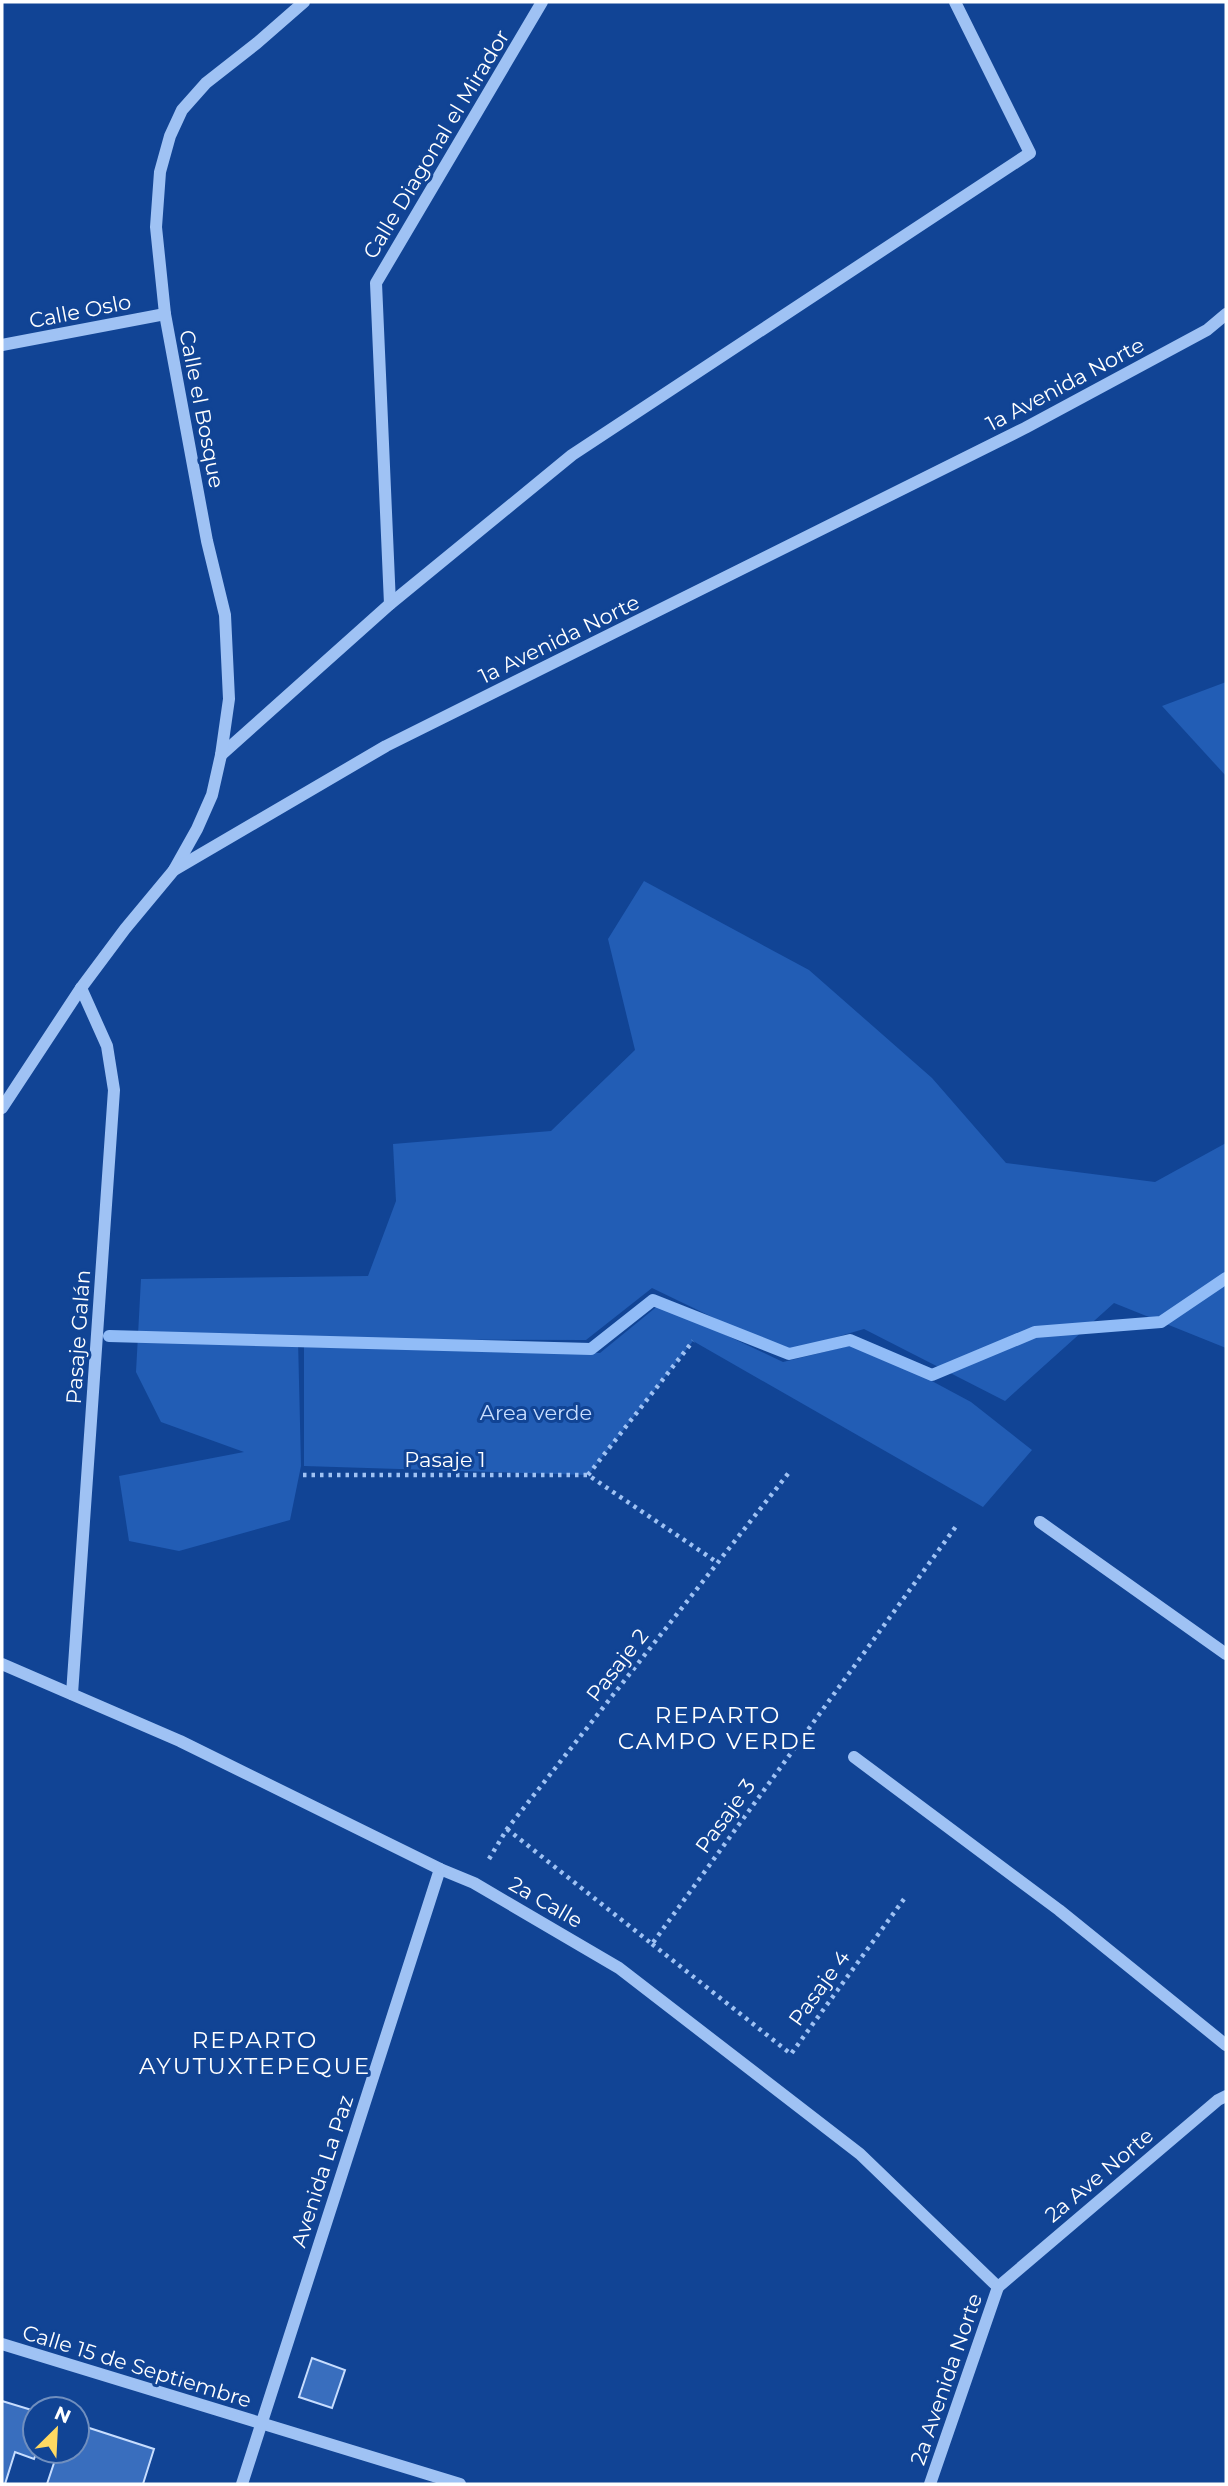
<svg xmlns="http://www.w3.org/2000/svg" width="1228" height="2486" viewBox="0 0 1228 2486" font-family="Montserrat,sans-serif">
  <style>
    .green { fill: #225db5 }
    .lines { fill: none; stroke-linecap: round; stroke-linejoin: round }
    .stream { stroke: #91bcf7; stroke-width: 12 }
    .building { fill: #396ebe; stroke: #c7ddfe; stroke-width: 2 }
    .path { stroke: #9fc2f4; stroke-width: 4.5; stroke-dasharray: 3.5 5; stroke-linecap: butt }
    .minor { stroke: #9fc2f4; stroke-width: 12 }
    .labels { text-anchor: middle; dominant-baseline: central; stroke-width: 6; stroke-linejoin: round; paint-order: stroke }
    .street-label { font-size: 21px; fill: #fff; stroke: #114495 }
    .park-label { font-size: 21px; fill: #c7ddfe; stroke: #114495 }
    .neighbourhood-label { font-size: 23px; letter-spacing: 2px; fill: #fff; stroke: #114495 }
  </style>
  <rect width="100%" height="100%" fill="#114495"/>
  <g class="green">
    <path d="M 1226,682 L 1226,776 L 1162,706 Z"/>
    <path d="M 644,881 L 809,970 L 932,1078 L 1006,1163 L 1155,1182 L 1226,1143 L 1226,1348 L 1114,1303 L 1005,1401 L 864,1329 L 785,1352 L 652,1288 L 586,1340 L 298,1339 L 301,1466 L 290,1520 L 179,1551 L 129,1541 L 119,1476 L 244,1452 L 161,1422 L 136,1372 L 141,1279 L 368,1276 L 396,1201 L 393,1144 L 551,1131 L 635,1050 L 608,939 Z"/>
    <path d="M 660,1304 L 783,1362 L 861,1343 L 971,1402 L 1032,1450 L 983,1507 L 693,1341 L 588,1475 L 304,1466 L 304,1347 L 600,1353 Z"/>
  </g>
  <g class="lines">
    <path class="stream" d="M 109,1336 L 591,1349 L 653,1300 L 789,1354 L 850,1340 L 932,1375 L 1035,1332 L 1161,1322 L 1226,1278"/>
  </g>
  <g class="building">
    <path d="M 312,2358 L 345,2370 L 332,2408 L 299,2397 Z"/>
    <path d="M 2,2401 L 35,2411 L 37,2451 L 34,2459 L 15,2452 L 5,2484 L 2,2484 Z"/>
    <path d="M 77,2424 L 154,2449 L 143,2484 L 47,2484 L 58,2451 L 77,2451 Z"/>
  </g>
  <g class="lines">
    <g class="path">
      <path d="M 303,1475 L 588,1475 L 718,1563"/>
      <path d="M 588,1475 L 693,1341"/>
      <path d="M 507,1829 L 652,1944 L 957,1525"/>
      <path d="M 489,1859 L 507,1829 L 791,1470"/>
      <path d="M 652,1944 L 791,2054 L 904,1899"/>
    </g>
    <g class="minor">
      <path d="M 2,345 L 165,314"/>
      <path d="M 390,604 L 376,283 L 542,2"/>
      <path d="M 221,755 L 390,604 L 572,455 L 1030,153 L 955,2"/>
      <path d="M 174,870 L 197,829 L 212,795 L 221,755 L 229,699 L 225,615 L 207,541 L 165,314 L 156,227 L 160,172 L 170,136 L 182,110 L 206,83 L 257,43 L 304,2"/>
      <path d="M 2,1108 L 81,988 L 125,929 L 174,870 L 386,746 L 1025,428 L 1207,330 L 1226,314"/>
      <path d="M 1040,1522 L 1226,1654"/>
      <path d="M 2,1664 L 180,1741 L 440,1869 L 474,1883 L 619,1968 L 860,2154 L 998,2287"/>
      <path d="M 72,1694 L 114,1090 L 107,1046 L 81,988"/>
      <path d="M 854,1757 L 1059,1910 L 1226,2045"/>
      <path d="M 998,2287 L 1218,2100 L 1226,2096"/>
      <path d="M 2,2344 L 460,2484"/>
      <path d="M 242,2484 L 440,1869"/>
      <path d="M 930,2484 L 998,2287"/>
    </g>
  </g>
  <g class="labels">
    <g class="street-label">
      <text transform="translate(436 144) rotate(-59)">Calle Diagonal el Mirador</text>
      <text transform="translate(80 311) rotate(-11)">Calle Oslo</text>
      <text transform="translate(1065 384) rotate(-28)">1a Avenida Norte</text>
      <text transform="translate(202 409) rotate(79)">Calle el Bosque</text>
      <text transform="translate(559 639) rotate(-26)">1a Avenida Norte</text>
      <text transform="translate(78 1337) rotate(-86)">Pasaje Galán</text>
      <text x="445" y="1459">Pasaje 1</text>
      <text transform="translate(617 1665) rotate(-52)">Pasaje 2</text>
      <text transform="translate(725 1816) rotate(-54)">Pasaje 3</text>
      <text transform="translate(546 1902) rotate(30)">2a Calle</text>
      <text transform="translate(819 1988) rotate(-54)">Pasaje 4</text>
      <text transform="translate(322 2171) rotate(-72)">Avenida La Paz</text>
      <text transform="translate(1099 2175) rotate(-40)">2a Ave Norte</text>
      <text transform="translate(137 2366) rotate(17)">Calle 15 de Septiembre</text>
      <text transform="translate(946 2379) rotate(-71)">2a Avenida Norte</text>
    </g>
    <g class="park-label">
      <text x="536" y="1412">Area verde</text>
    </g>
    <g class="neighbourhood-label">
      <text x="718" y="1715">REPARTO<tspan x="718" dy="26">CAMPO VERDE</tspan></text>
      <text x="255" y="2040">REPARTO<tspan x="255" dy="26">AYUTUXTEPEQUE</tspan></text>
    </g>
  </g>
  <rect width="1228" height="2486" fill="none" stroke="#ffffff" stroke-width="7"/>
  <g transform="translate(56 2430) rotate(24)"><circle r="33" fill="#114495" stroke="#708fbf" stroke-width="2"/>
  <path d="M0-5L12 26L0 18L-12 26Z" fill="#ffd962"/>
  <text y="-10" font-size="19" font-weight="bold" text-anchor="middle" fill="#ffffff">N</text>
  </g>
</svg>
